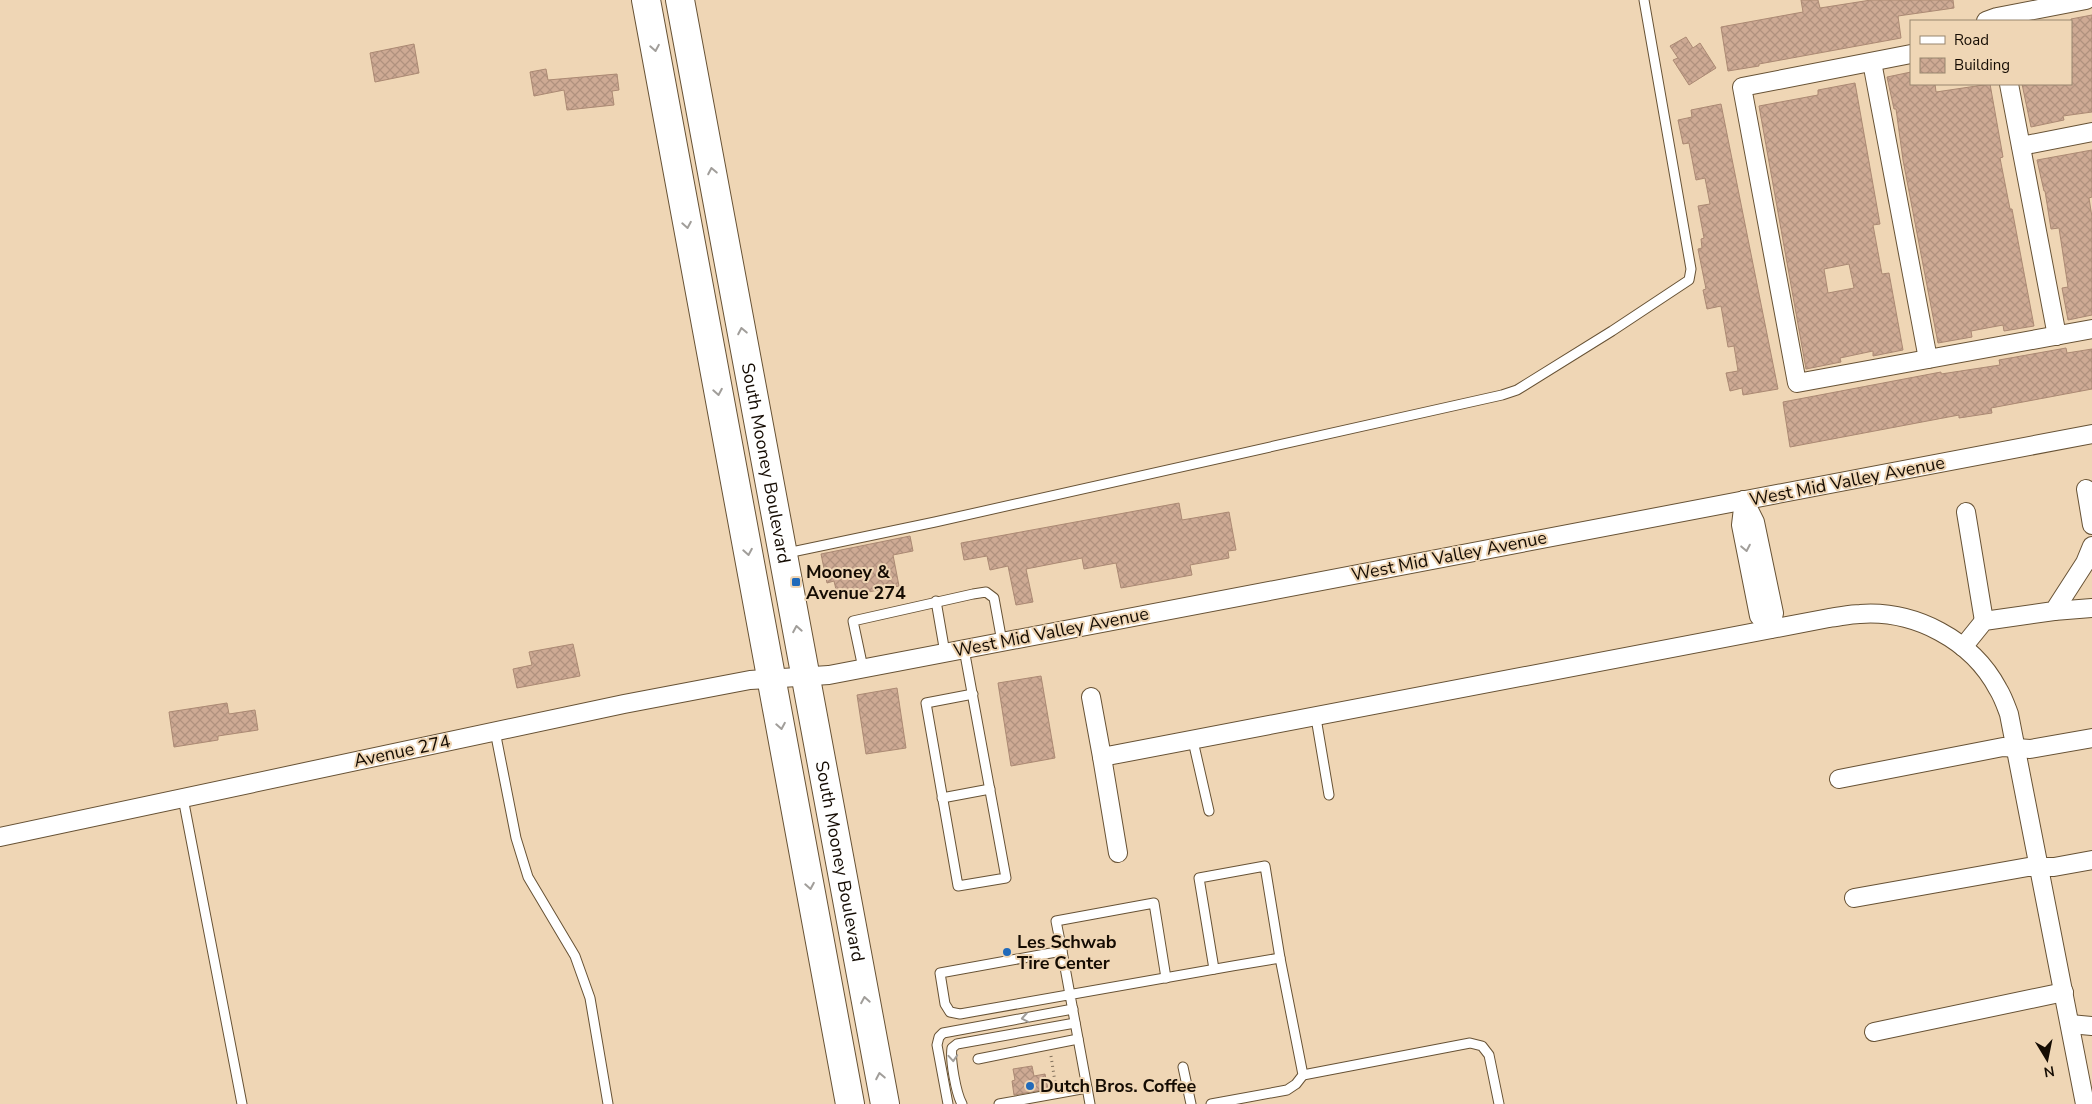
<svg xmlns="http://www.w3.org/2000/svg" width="2092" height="1104" viewBox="0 0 2092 1104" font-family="'Nunito Sans',sans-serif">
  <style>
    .building { fill: url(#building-cross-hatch); stroke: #ab8973; fill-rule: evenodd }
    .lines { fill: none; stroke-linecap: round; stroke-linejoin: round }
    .service-casing { stroke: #675235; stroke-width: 11 }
    .minor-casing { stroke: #675235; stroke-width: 20 }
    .primary-casing { stroke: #675235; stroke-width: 30 }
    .path { stroke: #82715c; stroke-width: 3; stroke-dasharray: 1 4; stroke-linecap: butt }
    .service { stroke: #fff; stroke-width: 9 }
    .minor { stroke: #fff; stroke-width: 18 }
    .primary { stroke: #fff; stroke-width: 28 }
    .oneway { stroke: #a19e9a }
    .poi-dot { fill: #216aba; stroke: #efd6b5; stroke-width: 2 }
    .labels { text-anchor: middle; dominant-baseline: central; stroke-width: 4; stroke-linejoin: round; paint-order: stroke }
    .street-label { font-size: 18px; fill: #150c03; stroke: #efd6b5 }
    .poi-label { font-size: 18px; font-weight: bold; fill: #150c03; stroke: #efd6b5; text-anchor: start }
  </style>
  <defs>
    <pattern id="building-cross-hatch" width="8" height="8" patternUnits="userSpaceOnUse" patternTransform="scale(1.25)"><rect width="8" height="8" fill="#ceaa94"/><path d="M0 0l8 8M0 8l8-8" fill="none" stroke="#b0917e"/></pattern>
  </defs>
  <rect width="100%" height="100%" fill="#efd6b5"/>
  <g class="building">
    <path d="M 1801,0 L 1818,0 L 1820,8 L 1871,0 L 1953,0 L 1954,8 L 1898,16 L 1901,38 L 1759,64 L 1759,66 L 1728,71 L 1721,27 L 1803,12 Z"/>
    <path d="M 2092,15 L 2092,112 L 2063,116 L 2064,120 L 2031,127 L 2022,84 L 2071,84 L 2071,19 Z"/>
    <path d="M 1686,37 L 1693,48 L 1700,43 L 1716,68 L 1689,85 L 1673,60 L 1678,58 L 1670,46 Z"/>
    <path d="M 414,44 L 419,73 L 375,82 L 370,53 Z"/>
    <path d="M 546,69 L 548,80 L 617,74 L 619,90 L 612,91 L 614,105 L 567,110 L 564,90 L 534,96 L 530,72 Z"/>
    <path d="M 1911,72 L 1911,84 L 1935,84 L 1936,92 L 1990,84 L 2003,157 L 2000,158 L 2010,209 L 2012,209 L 2034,326 L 2004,331 L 2003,325 L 1971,331 L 1972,337 L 1938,343 L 1903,160 L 1896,109 L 1894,109 L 1887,77 Z"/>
    <path d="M 1855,83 L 1880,224 L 1873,225 L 1882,274 L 1889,273 L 1903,350 L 1873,356 L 1873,351 L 1840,358 L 1841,362 L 1806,369 L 1759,106 L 1818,95 L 1818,90 ZM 1849,264 L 1854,288 L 1828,293 L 1824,269 Z"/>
    <path d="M 1721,104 L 1778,389 L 1743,395 L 1742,388 L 1730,391 L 1726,373 L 1738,371 L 1734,346 L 1728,347 L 1721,306 L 1707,309 L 1703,290 L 1706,289 L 1698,249 L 1702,248 L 1701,239 L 1704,238 L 1698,206 L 1710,204 L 1705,178 L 1696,180 L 1689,143 L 1683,144 L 1678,120 L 1692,117 L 1691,110 Z"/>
    <path d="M 2092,150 L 2092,197 L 2089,198 L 2092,217 L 2092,315 L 2068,320 L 2062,288 L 2068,287 L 2059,228 L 2051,229 L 2045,191 L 2044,191 L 2037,160 Z"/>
    <path d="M 2066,348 L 2067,353 L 2092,349 L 2092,389 L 1991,408 L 1992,413 L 1959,418 L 1959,415 L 1790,447 L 1783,402 L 1941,372 L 1941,374 L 2000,365 L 1999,360 Z"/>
    <path d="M 1179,503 L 1182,520 L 1229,512 L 1236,550 L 1228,551 L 1229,558 L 1190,565 L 1192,575 L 1121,588 L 1116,563 L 1084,569 L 1082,558 L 1026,569 L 1033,602 L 1016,605 L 1008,566 L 990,570 L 987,556 L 964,560 L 961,543 Z"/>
    <path d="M 910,536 L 913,551 L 893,555 L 899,586 L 838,598 L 834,581 L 827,583 L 821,554 Z"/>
    <path d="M 573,644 L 580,676 L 517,688 L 513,669 L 532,665 L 529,652 Z"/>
    <path d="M 1041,676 L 1055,758 L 1011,766 L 998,683 Z"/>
    <path d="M 897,688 L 906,748 L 866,754 L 857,695 Z"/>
    <path d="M 227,703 L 229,714 L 255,710 L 258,730 L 218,736 L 218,740 L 174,747 L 169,712 Z"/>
    <path d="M 1032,1066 L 1034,1076 L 1045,1074 L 1048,1089 L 1014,1095 L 1012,1081 L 1015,1080 L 1013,1069 Z"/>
  </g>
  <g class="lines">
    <defs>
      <g id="service">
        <path d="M 787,553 L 935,522 L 1502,395 L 1517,390 L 1612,331 L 1689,280 L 1691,269 L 1644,0"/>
        <path d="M 936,601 L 945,653"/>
        <path d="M 964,649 L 1006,878 L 958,886 L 926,703 L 973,694"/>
        <path d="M 863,668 L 853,621 L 973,594 L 986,592 L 994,598 L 1002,642"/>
        <path d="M 1316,718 L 1329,795"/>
        <path d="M 495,731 L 516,838 L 528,877 L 575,956 L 590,998 L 608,1104"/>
        <path d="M 1193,741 L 1209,811"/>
        <path d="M 183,798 L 242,1104"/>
        <path d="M 942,798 L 990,789"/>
        <path d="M 1062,951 L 1056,921 L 1154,903 L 1166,978"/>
        <path d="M 1214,969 L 1199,878 L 1265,866 L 1280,958"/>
        <path d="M 978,1059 L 1078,1039"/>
        <path d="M 1183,1067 L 1191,1104"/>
        <path d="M 1303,1075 L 1470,1043 L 1482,1046 L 1489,1055 L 1499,1104"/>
        <path d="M 948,1104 L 937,1045 L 939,1037 L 943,1033 L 1073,1009"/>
        <path d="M 962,1104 C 956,1093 950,1060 952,1048 L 957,1044 L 1075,1023"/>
        <path d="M 999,1104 L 1087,1088"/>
        <path d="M 1090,1104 L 1062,951 L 940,973 L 945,1004 L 950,1012 L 960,1014 C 1066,995 1173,976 1280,958 L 1303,1075 L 1296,1084 L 1287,1090 L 1211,1104"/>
      </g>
      <g id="minor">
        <path d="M 1986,21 L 1997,17 L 2086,0"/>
        <path d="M 1911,54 L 1742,87 L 1797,383 L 2092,329"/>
        <path d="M 1872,62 L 1928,359"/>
        <path d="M 2009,84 L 2057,336"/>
        <path d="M 2021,146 L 2092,132"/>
        <path d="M 2086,489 L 2092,525"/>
        <path d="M 1744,500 L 1741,525 L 1759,616 L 1770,629"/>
        <path d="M 1744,500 L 1755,522 L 1774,613 L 1770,629"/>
        <path d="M 1966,512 L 1984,621"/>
        <path d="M 2054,611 L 2092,608"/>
        <path d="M 1963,647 L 1984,621 L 2054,611 L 2085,563 L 2092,546"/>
        <path d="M 1091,697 L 1102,757 L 1829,618 C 1839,617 1850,614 1860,614 C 1915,610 1972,640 1998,689 C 2003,697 2006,706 2009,714 L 2085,1104"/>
        <path d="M 1102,757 L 1118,853"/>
        <path d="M 1839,779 L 2003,747 L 2030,749 L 2092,738"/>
        <path d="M 0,837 L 624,704 L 750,680 L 829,675 L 2092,434"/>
        <path d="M 1854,898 L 2028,867 L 2054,867 L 2092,860"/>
        <path d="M 2070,1024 L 2092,1026"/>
        <path d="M 1874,1032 L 2064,992"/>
      </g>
      <g id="primary">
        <path d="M 646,0 L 850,1104"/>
        <path id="s1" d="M 680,0 L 885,1104"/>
      </g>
    </defs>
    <use href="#service" class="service-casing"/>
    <use href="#minor" class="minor-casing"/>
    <use href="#primary" class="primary-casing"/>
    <path class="path" d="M 1051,1056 L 1055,1082"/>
    <use href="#service" class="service"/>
    <use href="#minor" class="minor"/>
    <use href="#primary" class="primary"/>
  </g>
  <defs><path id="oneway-chevron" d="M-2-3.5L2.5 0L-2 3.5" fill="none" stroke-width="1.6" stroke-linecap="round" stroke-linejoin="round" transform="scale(1.25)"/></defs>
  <g class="oneway">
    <use href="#oneway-chevron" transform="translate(655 48) rotate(80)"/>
    <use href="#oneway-chevron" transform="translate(712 171) rotate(-101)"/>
    <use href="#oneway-chevron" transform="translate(687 225) rotate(80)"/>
    <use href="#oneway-chevron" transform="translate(742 331) rotate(-101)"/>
    <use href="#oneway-chevron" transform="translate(718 392) rotate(80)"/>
    <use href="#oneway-chevron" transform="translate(1746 548) rotate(79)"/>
    <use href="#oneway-chevron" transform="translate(748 552) rotate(80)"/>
    <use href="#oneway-chevron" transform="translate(797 629) rotate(-100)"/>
    <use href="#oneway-chevron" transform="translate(781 726) rotate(80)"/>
    <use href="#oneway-chevron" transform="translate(810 886) rotate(80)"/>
    <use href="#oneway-chevron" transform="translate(865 1000) rotate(-100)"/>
    <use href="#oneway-chevron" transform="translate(1025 1018) rotate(170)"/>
    <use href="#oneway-chevron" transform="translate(953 1058) rotate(86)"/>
    <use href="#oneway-chevron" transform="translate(880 1076) rotate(-101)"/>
  </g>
  <g class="poi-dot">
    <rect x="791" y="577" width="10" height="10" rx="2.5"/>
    <circle cx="1007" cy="952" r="5"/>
    <circle cx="1030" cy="1086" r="5"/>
  </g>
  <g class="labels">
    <g class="street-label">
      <text stroke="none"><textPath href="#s1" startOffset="471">South Mooney Boulevard</textPath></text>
      <text transform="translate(1847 481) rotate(-11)">West Mid Valley Avenue</text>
      <text transform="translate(1449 556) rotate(-11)">West Mid Valley Avenue</text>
      <text transform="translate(1051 632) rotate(-11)">West Mid Valley Avenue</text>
      <text transform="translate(402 751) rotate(-12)">Avenue 274</text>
      <text stroke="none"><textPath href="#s1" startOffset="876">South Mooney Boulevard</textPath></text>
    </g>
    <g class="poi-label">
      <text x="806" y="572">Mooney &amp;<tspan x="806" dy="21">Avenue 274</tspan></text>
      <text x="1017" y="942">Les Schwab<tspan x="1017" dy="21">Tire Center</tspan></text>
      <text x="1040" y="1086">Dutch Bros. Coffee</text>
    </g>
  </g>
  <rect x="1910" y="20" width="162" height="65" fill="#efd6b5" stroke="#98856e"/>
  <rect x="1920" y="36" width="25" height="8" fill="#ffffff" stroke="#98856e"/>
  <text x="1954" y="45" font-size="15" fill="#150c03">Road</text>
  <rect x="1920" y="58" width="25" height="15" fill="url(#building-cross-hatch)" stroke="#98856e"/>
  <text x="1954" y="70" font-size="15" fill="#150c03">Building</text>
  <g transform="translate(2047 1059) rotate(170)" stroke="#efd6b5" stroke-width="4" paint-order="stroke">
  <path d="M0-4L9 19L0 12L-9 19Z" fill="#150c03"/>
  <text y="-8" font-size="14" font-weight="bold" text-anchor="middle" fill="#150c03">N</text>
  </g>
</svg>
